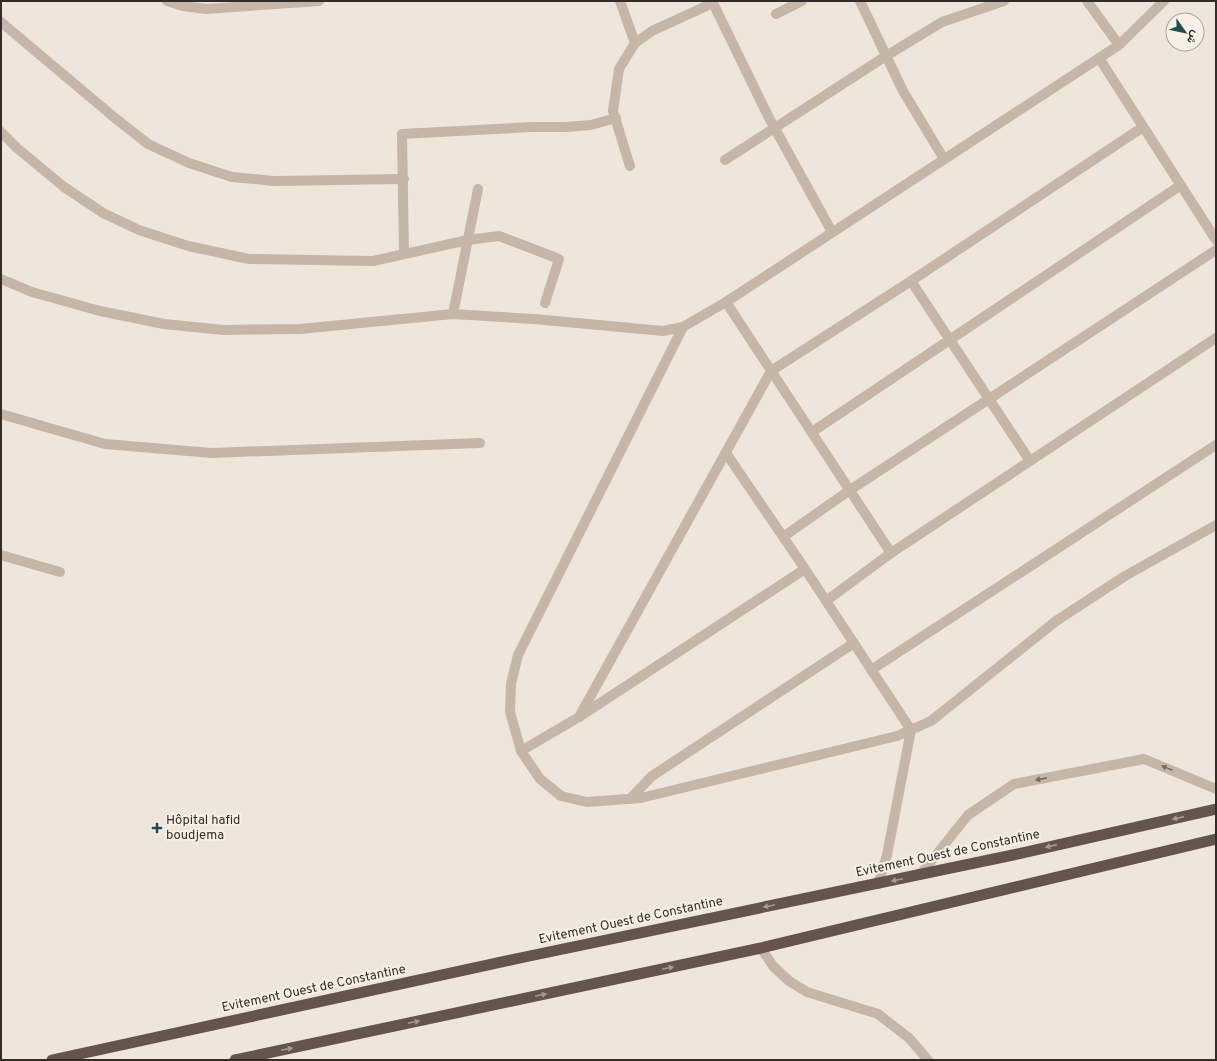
<svg xmlns="http://www.w3.org/2000/svg" width="1217" height="1061" viewBox="0 0 1217 1061" font-family="Overpass,Vazirmatn,sans-serif">
  <style>
    .lines { fill: none; stroke-linecap: round; stroke-linejoin: round }
    .service { stroke: #c5b6a8; stroke-width: 10 }
    .minor { stroke: #c5b6a8; stroke-width: 10 }
    .tertiary { stroke: #c5b6a8; stroke-width: 10 }
    .trunk { stroke: #64544d; stroke-width: 11 }
    .oneway { fill: #756a62 }
    .oneway2 { fill: #a69a92 }
    .poi-dot { fill: #224c50; stroke: #f7f0e7; stroke-width: 1.5 }
    .labels { text-anchor: middle; dominant-baseline: central; stroke-width: 4; stroke-linejoin: round; paint-order: stroke }
    .poi-label { font-size: 13px; fill: #332c28; stroke: #f7f0e7; text-anchor: start }
    .street-label { font-size: 13px; fill: #332c28; stroke: #f7f0e7 }
  </style>
  <rect width="100%" height="100%" fill="#efe6db"/>
  <g class="lines">
    <path class="service" d="M 920,875 L 968,815 L 1014,784 L 1144,759 L 1216,789"/>
    <g class="minor">
      <path d="M 167,1 L 183,6 L 206,9 L 319,1"/>
      <path d="M 620,1 L 635,43"/>
      <path d="M 712,1 L 768,116 L 832,232"/>
      <path d="M 860,1 L 903,91 L 944,159"/>
      <path d="M 1087,1 L 1119,45"/>
      <path d="M 776,14 L 802,1"/>
      <path d="M 1,22 L 115,118 L 148,144 L 189,163 L 232,177 L 274,181 L 404,179"/>
      <path d="M 1099,58 L 1216,240"/>
      <path d="M 1,132 L 17,148 L 64,187 L 103,213 L 139,230 L 188,246 L 249,259 L 373,261 L 468,240 L 499,236 L 559,259 L 545,303"/>
      <path d="M 725,160 L 886,56 L 942,22 L 1004,1"/>
      <path d="M 630,166 L 613,111 L 619,69 L 635,43 L 652,31 L 713,3"/>
      <path d="M 404,254 L 402,134 L 533,127 L 565,127 L 591,125 L 616,118"/>
      <path d="M 1,279 L 32,292 L 100,311 L 164,324 L 223,330 L 300,329 L 453,314 L 534,319 L 663,331 L 683,327 L 726,302 L 1119,45 L 1164,1"/>
      <path d="M 911,281 L 1030,461"/>
      <path d="M 726,302 L 891,553"/>
      <path d="M 453,314 L 478,189"/>
      <path d="M 683,327 L 518,655 L 511,684 L 510,712 L 521,751 L 540,779 L 561,796 L 587,802 L 641,798 L 897,736 L 931,721 L 1056,621 L 1125,576 L 1216,525"/>
      <path d="M 1,414 L 105,444 L 212,453 L 480,443"/>
      <path d="M 812,432 L 1181,185"/>
      <path d="M 726,453 L 805,569 L 911,730 L 887,855 L 878,884"/>
      <path d="M 783,537 L 850,490 L 989,399 L 1216,250"/>
      <path d="M 1,555 L 60,572"/>
      <path d="M 826,601 L 891,553 L 1216,338"/>
      <path d="M 871,670 L 1216,445"/>
      <path d="M 579,717 L 771,371 L 911,281 L 1143,127"/>
      <path d="M 521,751 L 579,717 L 805,569"/>
      <path d="M 630,799 L 652,776 L 854,643"/>
    </g>
    <path class="tertiary" d="M 761,948 L 773,966 L 789,981 L 807,992 L 878,1014 L 909,1038 L 928,1060"/>
    <g class="trunk">
      <path d="M 52,1060 L 520,958 L 1013,855 L 1216,809"/>
      <path d="M 235,1060 L 761,948 L 1216,839"/>
    </g>
  </g>
  <defs><path id="oneway-solid" d="M-6-.8H1V-3.2L6.5 0L1 3.2V.8H-6Z"/></defs>
  <g class="oneway">
    <use href="#oneway-solid" transform="translate(1167 768) rotate(-158)"/>
    <use href="#oneway-solid" transform="translate(1041 779) rotate(169)"/>
  </g>
  <g class="oneway2">
    <use href="#oneway-solid" transform="translate(1178 818) rotate(167)"/>
    <use href="#oneway-solid" transform="translate(1051 846) rotate(167)"/>
    <use href="#oneway-solid" transform="translate(897 880) rotate(168)"/>
    <use href="#oneway-solid" transform="translate(769 906) rotate(168)"/>
    <use href="#oneway-solid" transform="translate(668 968) rotate(-12)"/>
    <use href="#oneway-solid" transform="translate(541 995) rotate(-12)"/>
    <use href="#oneway-solid" transform="translate(414 1022) rotate(-12)"/>
    <use href="#oneway-solid" transform="translate(287 1049) rotate(-12)"/>
  </g>
  <path class="poi-dot" d="M155 822h4v4h4v4h-4v4h-4v-4h-4v-4h4z"/>
  <g class="labels">
    <g class="poi-label">
      <text x="166" y="821">Hôpital hafid<tspan x="166" dy="15">boudjema</tspan></text>
    </g>
    <g class="street-label">
      <text transform="translate(948 854) rotate(-12)">Evitement Ouest de Constantine</text>
      <text transform="translate(631 921) rotate(-12)">Evitement Ouest de Constantine</text>
      <text transform="translate(314 989) rotate(-12)">Evitement Ouest de Constantine</text>
    </g>
  </g>
  <rect width="1217" height="1061" fill="none" stroke="#332c28" stroke-width="4"/>
  <g transform="translate(1185 32) rotate(123)"><circle r="19" fill="#f7f0e7" stroke="#a9a29b"/>
  <path d="M0-3L7 15L0 10L-7 15Z" fill="#224c50"/>
  <text y="-6" font-size="11" font-weight="bold" text-anchor="middle" fill="#332c28">ش</text>
  </g>
</svg>
